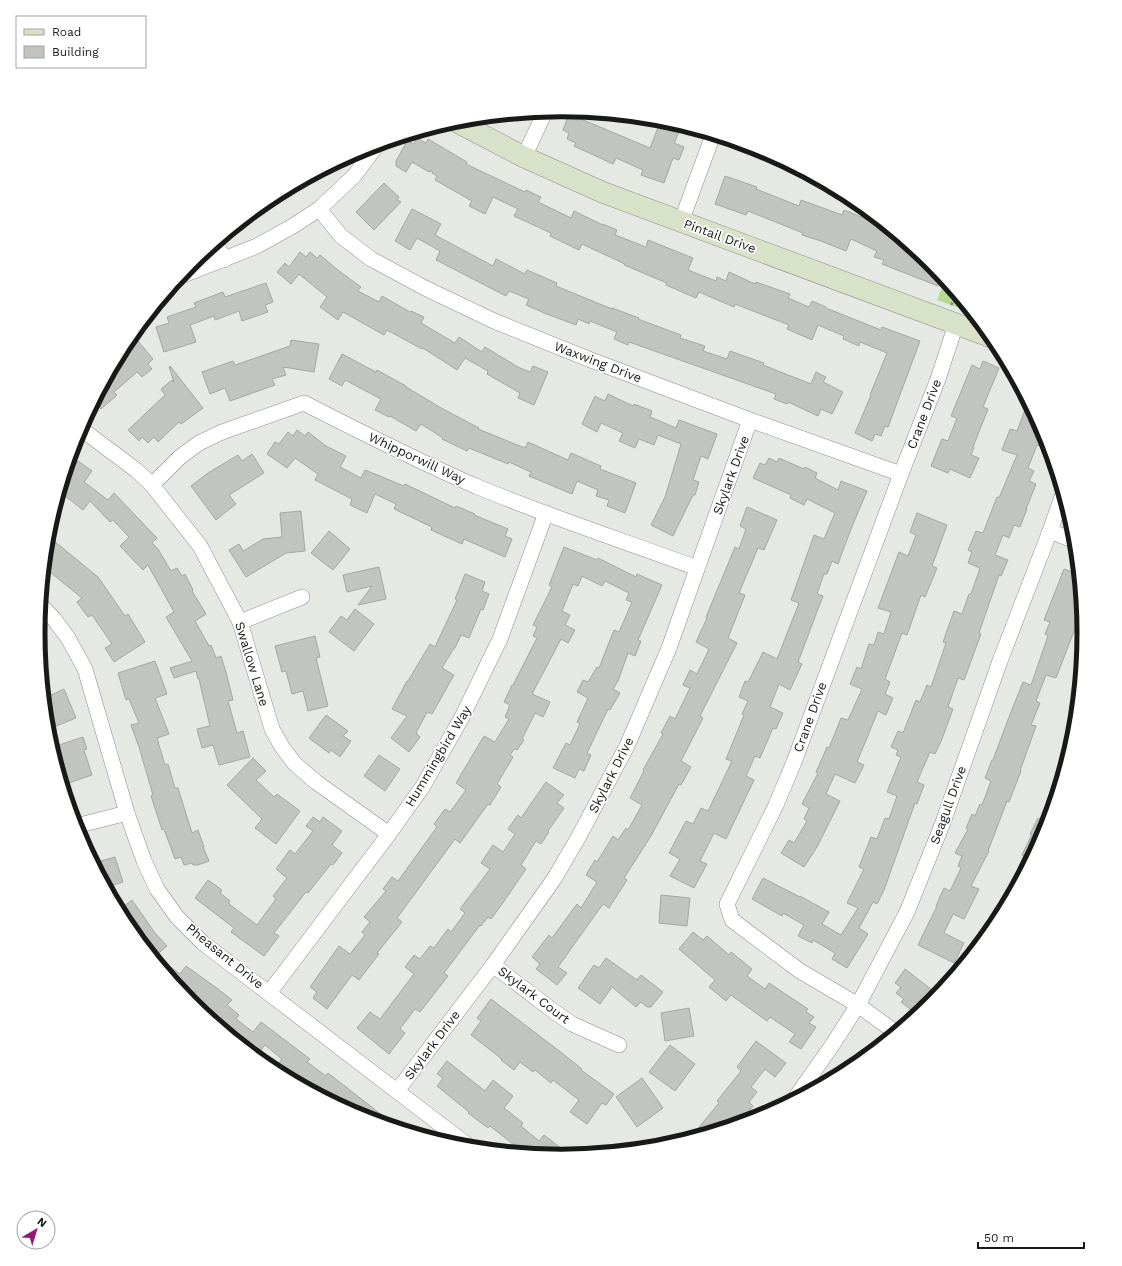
<svg xmlns="http://www.w3.org/2000/svg" width="1122" height="1266" viewBox="0 0 1122 1266" font-family="'Work Sans',sans-serif">
  <style>
    .green { fill: #b7d991 }
    .building { fill: #c2c5bf; stroke: #a5a7a2 }
    .lines { fill: none; stroke-linecap: round; stroke-linejoin: round }
    .street-casing { stroke: #8c8f8a; stroke-width: 16 }
    .secondary-casing { stroke: #8c8f8a; stroke-width: 22 }
    .path { stroke: #888a86; stroke-width: 2.5; stroke-dasharray: 3 3; stroke-linecap: butt }
    .street { stroke: #fff; stroke-width: 15 }
    .secondary { stroke: #d7e2c8; stroke-width: 21 }
    .labels { text-anchor: middle; dominant-baseline: central; stroke-width: 3.5; stroke-linejoin: round; paint-order: stroke }
    .street-label { font-size: 13px; fill: #191a18; stroke: #fff }
    .rim { fill: none; stroke: #191a18; stroke-width: 5 }
  </style>
  <rect width="100%" height="100%" fill="#e6e9e3"/>
  <path class="green" d="M 945,280 L 971,312 L 937,300 Z"/>
  <g class="building">
    <path d="M 569,114 L 650,148 L 661,120 L 663,120 L 682,126 L 674,143 L 684,147 L 679,160 L 673,158 L 664,183 L 641,175 L 643,170 L 616,158 L 613,164 L 574,146 L 576,143 L 567,139 L 569,133 L 563,130 Z"/>
    <path d="M 417,138 L 426,143 L 428,139 L 467,162 L 466,164 L 525,192 L 526,190 L 541,197 L 538,202 L 571,218 L 574,211 L 603,225 L 603,224 L 617,230 L 615,235 L 646,247 L 648,240 L 693,258 L 688,270 L 716,281 L 717,277 L 726,281 L 729,272 L 755,284 L 756,282 L 790,294 L 788,298 L 809,307 L 812,301 L 826,307 L 826,308 L 881,330 L 882,327 L 920,341 L 888,427 L 885,426 L 881,436 L 875,434 L 872,441 L 855,433 L 871,395 L 870,395 L 887,353 L 860,342 L 859,346 L 843,339 L 844,336 L 818,325 L 812,340 L 787,329 L 789,325 L 735,304 L 734,307 L 699,292 L 696,298 L 666,285 L 667,283 L 624,265 L 625,264 L 582,244 L 579,250 L 550,236 L 551,233 L 514,216 L 518,209 L 493,197 L 485,214 L 469,206 L 472,201 L 435,180 L 437,176 L 432,173 L 433,172 L 430,171 L 429,172 L 412,162 L 406,172 L 396,166 L 396,161 L 407,141 L 414,144 Z"/>
    <path d="M 725,176 L 757,187 L 756,189 L 799,206 L 801,200 L 842,215 L 844,210 L 879,224 L 880,222 L 891,231 L 889,237 L 909,245 L 905,252 L 931,263 L 942,276 L 938,286 L 882,264 L 884,260 L 874,257 L 877,251 L 851,239 L 846,251 L 821,241 L 802,235 L 803,233 L 748,211 L 746,215 L 715,204 Z"/>
    <path d="M 384,183 L 399,197 L 397,200 L 401,202 L 374,230 L 356,212 Z"/>
    <path d="M 412,209 L 441,224 L 435,235 L 493,266 L 496,259 L 525,274 L 527,270 L 557,283 L 556,286 L 612,309 L 612,308 L 639,318 L 638,319 L 681,335 L 680,338 L 705,346 L 703,351 L 727,359 L 730,351 L 764,363 L 763,365 L 811,384 L 816,372 L 826,377 L 823,382 L 843,392 L 832,414 L 821,409 L 818,416 L 788,402 L 787,404 L 774,399 L 776,394 L 629,342 L 628,345 L 614,339 L 617,332 L 590,321 L 589,324 L 578,319 L 576,325 L 544,313 L 526,305 L 529,299 L 509,291 L 506,296 L 436,260 L 440,251 L 417,238 L 410,250 L 395,241 Z"/>
    <path d="M 300,252 L 306,257 L 310,252 L 317,258 L 320,255 L 339,271 L 361,287 L 358,291 L 379,302 L 382,296 L 410,312 L 411,311 L 424,317 L 421,323 L 455,343 L 459,337 L 482,352 L 485,347 L 518,367 L 530,372 L 533,366 L 548,372 L 534,405 L 518,398 L 520,393 L 487,374 L 488,371 L 465,358 L 457,370 L 423,348 L 422,349 L 387,330 L 384,335 L 343,312 L 338,320 L 320,307 L 327,297 L 299,274 L 291,284 L 277,272 L 285,263 L 289,267 Z"/>
    <path d="M 266,283 L 273,302 L 265,305 L 268,312 L 242,321 L 239,311 L 215,320 L 214,316 L 190,325 L 196,342 L 164,352 L 156,327 L 169,323 L 167,317 L 196,307 L 194,303 L 223,292 L 225,297 Z"/>
    <path d="M 291,340 L 319,344 L 314,372 L 283,367 L 286,375 L 272,379 L 275,385 L 230,401 L 225,388 L 210,394 L 202,372 L 233,361 L 235,365 L 290,346 Z"/>
    <path d="M 138,341 L 153,359 L 148,364 L 152,369 L 142,377 L 137,372 L 114,392 L 117,395 L 101,409 L 94,402 L 123,348 L 126,351 Z"/>
    <path d="M 342,354 L 376,372 L 377,370 L 406,386 L 406,387 L 443,409 L 479,428 L 478,429 L 525,448 L 528,442 L 568,460 L 571,453 L 601,466 L 600,469 L 636,483 L 625,513 L 607,506 L 609,500 L 596,496 L 598,490 L 577,481 L 572,494 L 529,476 L 531,472 L 509,462 L 508,464 L 469,448 L 467,451 L 442,439 L 443,438 L 421,424 L 416,431 L 390,416 L 389,417 L 375,410 L 381,399 L 345,380 L 342,386 L 329,379 Z"/>
    <path d="M 983,361 L 999,368 L 983,407 L 988,409 L 973,447 L 974,447 L 971,455 L 979,458 L 970,478 L 950,469 L 948,473 L 931,466 L 942,439 L 948,441 L 957,418 L 951,416 L 972,365 L 980,369 Z"/>
    <path d="M 170,366 L 203,408 L 181,424 L 179,422 L 158,442 L 154,437 L 148,443 L 142,437 L 139,441 L 128,430 L 165,395 L 161,389 L 172,380 L 174,382 L 169,367 Z"/>
    <path d="M 608,394 L 633,406 L 634,404 L 652,411 L 650,417 L 676,428 L 679,420 L 717,434 L 708,459 L 701,456 L 693,480 L 699,482 L 695,495 L 693,495 L 673,536 L 651,525 L 665,497 L 681,444 L 658,435 L 654,445 L 639,439 L 635,448 L 619,441 L 623,433 L 601,423 L 597,432 L 582,424 L 595,396 L 605,401 Z"/>
    <path d="M 1028,402 L 1044,433 L 1049,449 L 1037,445 L 1028,468 L 1034,471 L 1029,481 L 1036,484 L 1026,509 L 1027,509 L 1020,527 L 1014,525 L 1009,538 L 1003,535 L 995,555 L 1008,560 L 1001,576 L 999,575 L 979,633 L 981,634 L 964,680 L 958,678 L 948,707 L 953,709 L 942,739 L 935,754 L 930,752 L 917,782 L 924,785 L 917,804 L 915,803 L 884,890 L 877,904 L 873,902 L 859,928 L 868,934 L 847,968 L 832,959 L 835,953 L 813,940 L 812,943 L 798,936 L 804,925 L 783,913 L 782,916 L 752,899 L 763,878 L 800,897 L 800,896 L 829,912 L 822,924 L 841,935 L 858,908 L 847,903 L 864,869 L 859,867 L 871,837 L 877,839 L 885,818 L 889,819 L 897,796 L 887,792 L 901,757 L 896,755 L 898,750 L 891,747 L 898,731 L 903,733 L 916,700 L 920,702 L 927,685 L 931,687 L 946,643 L 943,642 L 954,611 L 962,614 L 969,594 L 971,594 L 980,568 L 968,563 L 972,552 L 968,550 L 976,531 L 983,533 L 997,497 L 999,498 L 1017,455 L 1002,450 L 1010,429 L 1017,431 Z"/>
    <path d="M 297,430 L 305,436 L 308,432 L 326,446 L 346,456 L 340,467 L 361,478 L 365,470 L 404,486 L 405,484 L 455,508 L 456,506 L 475,514 L 474,515 L 508,529 L 505,536 L 512,539 L 505,557 L 464,539 L 462,544 L 431,530 L 432,527 L 394,509 L 396,504 L 375,494 L 367,513 L 350,505 L 352,499 L 315,480 L 318,474 L 295,458 L 287,468 L 267,454 L 275,442 L 279,444 L 288,432 L 293,436 Z"/>
    <path d="M 252,454 L 264,473 L 229,495 L 236,504 L 216,520 L 191,486 L 208,473 L 238,455 L 242,461 Z"/>
    <path d="M 769,458 L 777,462 L 779,458 L 804,469 L 805,467 L 817,473 L 815,478 L 838,490 L 841,481 L 867,491 L 851,529 L 838,564 L 832,561 L 827,574 L 824,574 L 817,594 L 823,596 L 798,662 L 802,664 L 790,690 L 779,684 L 770,707 L 783,713 L 776,729 L 773,728 L 760,758 L 755,756 L 746,776 L 754,780 L 726,839 L 714,833 L 700,861 L 707,864 L 694,888 L 670,876 L 680,859 L 669,853 L 686,821 L 693,824 L 701,808 L 708,811 L 732,761 L 726,759 L 744,715 L 742,714 L 748,701 L 739,697 L 745,681 L 748,682 L 763,652 L 777,659 L 799,603 L 791,600 L 814,535 L 824,539 L 835,513 L 807,499 L 804,505 L 790,498 L 791,495 L 753,478 L 760,463 L 765,465 Z"/>
    <path d="M 78,461 L 92,471 L 84,482 L 108,500 L 114,493 L 157,538 L 152,543 L 158,549 L 171,571 L 177,568 L 182,576 L 185,574 L 193,590 L 192,591 L 206,614 L 195,621 L 209,646 L 211,645 L 216,658 L 221,656 L 226,672 L 233,700 L 228,701 L 237,733 L 243,731 L 250,757 L 219,765 L 213,745 L 202,748 L 197,729 L 210,726 L 199,679 L 198,679 L 196,671 L 174,678 L 170,668 L 192,661 L 166,617 L 174,612 L 148,565 L 143,570 L 120,546 L 129,537 L 113,520 L 110,522 L 90,501 L 83,510 L 60,492 L 63,482 Z"/>
    <path d="M 747,507 L 777,520 L 764,550 L 758,548 L 739,593 L 745,595 L 728,638 L 737,643 L 700,716 L 703,718 L 681,761 L 691,767 L 681,785 L 679,784 L 651,836 L 624,878 L 627,880 L 609,908 L 603,904 L 558,967 L 567,973 L 557,985 L 536,969 L 540,964 L 532,957 L 549,935 L 552,938 L 577,904 L 581,908 L 597,882 L 586,875 L 595,860 L 597,862 L 613,836 L 618,840 L 626,828 L 628,830 L 642,805 L 630,798 L 644,771 L 643,770 L 663,734 L 661,733 L 670,716 L 675,719 L 690,688 L 683,685 L 690,670 L 697,674 L 709,649 L 696,642 L 707,618 L 706,617 L 735,547 L 739,549 L 746,529 L 740,526 Z"/>
    <path d="M 301,511 L 305,551 L 286,553 L 246,577 L 229,550 L 239,544 L 243,551 L 263,539 L 282,537 L 280,513 Z"/>
    <path d="M 917,513 L 947,525 L 932,566 L 937,568 L 925,597 L 921,595 L 907,635 L 902,633 L 885,679 L 890,682 L 885,694 L 893,698 L 886,715 L 878,711 L 857,762 L 864,765 L 855,783 L 835,774 L 826,794 L 840,801 L 817,847 L 804,867 L 781,853 L 789,840 L 794,843 L 807,821 L 804,819 L 809,808 L 802,804 L 818,773 L 816,772 L 827,747 L 829,748 L 841,718 L 848,720 L 862,689 L 850,684 L 857,667 L 861,669 L 869,644 L 874,645 L 878,632 L 884,634 L 891,612 L 878,608 L 899,552 L 908,556 L 916,535 L 910,532 Z"/>
    <path d="M 329,531 L 350,549 L 333,570 L 311,553 Z"/>
    <path d="M 48,536 L 98,577 L 125,616 L 128,614 L 145,642 L 114,662 L 105,648 L 112,644 L 92,615 L 88,617 L 77,602 L 82,598 L 45,568 Z"/>
    <path d="M 564,547 L 597,560 L 598,558 L 636,577 L 637,574 L 662,585 L 638,640 L 641,641 L 635,656 L 628,653 L 618,681 L 613,689 L 620,693 L 610,710 L 608,709 L 587,753 L 591,755 L 584,771 L 579,769 L 575,778 L 553,768 L 566,743 L 570,745 L 580,724 L 577,722 L 588,698 L 577,692 L 583,680 L 588,682 L 597,667 L 599,668 L 614,630 L 619,632 L 632,602 L 626,600 L 629,593 L 605,581 L 602,586 L 582,576 L 578,586 L 573,584 L 562,611 L 570,615 L 565,625 L 575,630 L 568,643 L 561,639 L 532,694 L 550,702 L 543,717 L 535,713 L 522,739 L 524,740 L 517,750 L 514,749 L 510,755 L 513,757 L 497,784 L 501,787 L 490,805 L 488,804 L 460,843 L 455,839 L 397,918 L 402,922 L 377,953 L 379,954 L 359,980 L 352,975 L 327,1009 L 313,998 L 317,992 L 310,987 L 339,946 L 350,954 L 365,935 L 362,932 L 370,922 L 364,917 L 386,891 L 383,889 L 392,877 L 398,881 L 437,827 L 434,824 L 445,809 L 450,812 L 466,790 L 456,783 L 484,736 L 495,742 L 509,719 L 505,717 L 510,705 L 504,702 L 512,685 L 513,685 L 537,638 L 533,636 L 537,627 L 533,625 L 552,587 L 549,585 Z"/>
    <path d="M 379,567 L 386,599 L 358,605 L 372,586 L 347,592 L 343,575 Z"/>
    <path d="M 1064,569 L 1078,574 L 1081,600 L 1076,611 L 1081,613 L 1056,678 L 1046,675 L 1036,701 L 1040,703 L 1031,725 L 1036,726 L 1020,771 L 1021,771 L 1009,802 L 1007,801 L 988,851 L 989,851 L 971,886 L 979,889 L 964,919 L 953,914 L 944,933 L 964,943 L 954,963 L 918,945 L 937,906 L 936,906 L 944,888 L 950,891 L 961,868 L 958,866 L 962,856 L 955,853 L 968,829 L 966,828 L 972,814 L 975,816 L 980,804 L 982,805 L 991,781 L 985,778 L 992,760 L 993,760 L 1009,717 L 1023,682 L 1031,685 L 1048,636 L 1045,634 L 1050,622 L 1044,620 Z"/>
    <path d="M 465,574 L 485,582 L 482,591 L 489,594 L 483,610 L 481,609 L 469,638 L 461,635 L 455,648 L 454,648 L 442,668 L 454,675 L 432,714 L 427,712 L 416,733 L 420,737 L 409,752 L 391,738 L 407,716 L 392,709 L 407,681 L 408,681 L 430,644 L 435,647 L 457,600 L 455,599 Z"/>
    <path d="M 355,609 L 374,624 L 354,651 L 329,632 L 341,616 L 347,620 Z"/>
    <path d="M 315,636 L 320,657 L 316,658 L 328,706 L 308,711 L 303,691 L 292,694 L 286,671 L 282,672 L 275,646 Z"/>
    <path d="M 155,661 L 167,694 L 155,698 L 169,734 L 157,738 L 165,765 L 168,764 L 175,788 L 178,788 L 192,833 L 198,830 L 204,847 L 203,847 L 209,861 L 198,865 L 193,865 L 192,863 L 184,865 L 181,857 L 175,859 L 164,829 L 162,830 L 151,796 L 153,795 L 139,747 L 131,725 L 139,723 L 129,699 L 126,700 L 118,673 Z"/>
    <path d="M 64,689 L 76,718 L 56,726 L 45,698 Z"/>
    <path d="M 326,715 L 348,731 L 343,736 L 351,741 L 340,757 L 331,750 L 329,753 L 309,738 Z"/>
    <path d="M 83,737 L 87,749 L 84,750 L 92,775 L 66,784 L 53,747 Z"/>
    <path d="M 379,755 L 400,769 L 385,791 L 364,776 Z"/>
    <path d="M 253,758 L 266,771 L 256,780 L 274,797 L 277,794 L 300,811 L 276,844 L 255,828 L 262,819 L 227,785 Z"/>
    <path d="M 546,782 L 564,795 L 557,803 L 564,808 L 548,831 L 549,832 L 541,844 L 536,841 L 521,865 L 526,869 L 505,900 L 491,919 L 488,917 L 481,926 L 480,925 L 444,973 L 448,976 L 420,1012 L 415,1009 L 400,1029 L 405,1033 L 389,1054 L 357,1028 L 370,1012 L 380,1019 L 414,974 L 405,967 L 414,955 L 420,959 L 430,946 L 434,948 L 448,929 L 451,932 L 465,913 L 460,909 L 490,869 L 481,863 L 493,845 L 503,852 L 515,834 L 508,829 L 518,815 L 521,818 Z"/>
    <path d="M 313,817 L 320,822 L 323,817 L 342,831 L 332,845 L 342,853 L 333,865 L 331,864 L 308,893 L 306,892 L 274,933 L 279,936 L 264,956 L 231,932 L 234,928 L 195,898 L 208,880 L 222,890 L 220,893 L 230,901 L 229,904 L 257,925 L 276,899 L 273,896 L 287,878 L 276,869 L 290,850 L 295,854 L 313,831 L 306,826 Z"/>
    <path d="M 1038,818 L 1048,822 L 1044,833 L 1031,859 L 1022,855 L 1032,834 L 1030,834 Z"/>
    <path d="M 115,857 L 123,882 L 107,887 L 94,863 Z"/>
    <path d="M 661,895 L 690,898 L 687,926 L 659,923 Z"/>
    <path d="M 132,900 L 155,933 L 167,946 L 154,957 L 126,923 L 119,910 Z"/>
    <path d="M 693,932 L 703,940 L 707,936 L 729,955 L 731,952 L 752,969 L 747,976 L 765,989 L 769,983 L 808,1009 L 806,1012 L 814,1017 L 809,1023 L 816,1027 L 801,1049 L 789,1042 L 795,1034 L 770,1017 L 767,1021 L 731,995 L 726,1001 L 709,987 L 715,980 L 679,949 Z"/>
    <path d="M 606,958 L 637,980 L 641,975 L 663,992 L 651,1007 L 647,1007 L 641,1002 L 636,1007 L 612,987 L 600,1004 L 578,988 L 594,965 L 599,968 Z"/>
    <path d="M 160,959 L 180,974 L 186,966 L 218,989 L 232,1000 L 227,1005 L 239,1015 L 236,1019 L 253,1032 L 261,1022 L 310,1059 L 307,1062 L 326,1076 L 328,1073 L 396,1126 L 396,1127 L 361,1116 L 274,1070 L 282,1059 L 265,1045 L 256,1056 L 191,1003 L 158,962 Z"/>
    <path d="M 905,969 L 932,990 L 915,1013 L 901,1002 L 904,999 L 896,993 L 901,987 L 895,983 Z"/>
    <path d="M 491,999 L 558,1050 L 582,1069 L 581,1070 L 614,1094 L 606,1105 L 602,1103 L 587,1124 L 570,1112 L 579,1100 L 553,1080 L 551,1083 L 535,1070 L 533,1072 L 520,1062 L 514,1070 L 501,1060 L 502,1059 L 471,1035 L 481,1021 L 477,1018 Z"/>
    <path d="M 689,1008 L 694,1036 L 665,1041 L 661,1013 Z"/>
    <path d="M 756,1041 L 786,1063 L 775,1077 L 765,1069 L 751,1087 L 757,1092 L 749,1102 L 753,1106 L 740,1123 L 690,1138 L 719,1103 L 717,1101 L 741,1071 L 737,1067 Z"/>
    <path d="M 670,1045 L 695,1064 L 675,1091 L 649,1072 Z"/>
    <path d="M 447,1061 L 485,1091 L 493,1080 L 513,1096 L 504,1108 L 523,1123 L 521,1126 L 539,1141 L 544,1135 L 570,1155 L 561,1156 L 523,1152 L 490,1126 L 488,1128 L 468,1113 L 469,1112 L 437,1086 L 443,1078 L 437,1074 Z"/>
    <path d="M 642,1078 L 663,1108 L 637,1127 L 616,1097 Z"/>
  </g>
  <g class="lines">
    <defs>
      <g id="street">
        <path d="M 524,157 L 545,112"/>
        <path d="M 319,209 L 341,236 L 371,259 L 425,288 L 494,321 L 591,360 L 750,420 L 901,474"/>
        <path d="M 681,222 L 713,135"/>
        <path d="M 216,242 L 224,260"/>
        <path d="M 181,276 L 257,246 L 293,226 L 319,209 L 354,176 L 377,145"/>
        <path d="M 80,428 L 136,470 L 152,485 L 200,546 L 240,622 L 272,729 L 282,747 L 295,764 L 316,782 L 389,834"/>
        <path d="M 152,485 L 180,457 L 199,443 L 222,432 L 304,403 C 361,432 419,462 478,487 C 550,517 624,541 697,568"/>
        <path d="M 1050,531 L 1075,541"/>
        <path d="M 41,605 L 54,619 L 68,638 L 85,669 L 127,813 L 144,861 L 157,889 L 177,917 L 203,943 L 470,1147"/>
        <path d="M 240,622 L 302,597"/>
        <path d="M 76,826 L 127,813"/>
        <path d="M 493,965 L 552,1010 L 572,1024 L 619,1045"/>
        <path d="M 269,993 L 389,834 L 423,786 L 462,717 L 500,639 L 546,513"/>
        <path d="M 895,1032 L 858,1005 L 800,971 L 732,920 L 727,904 L 776,805 L 794,762 L 901,474 L 938,379 L 956,324"/>
        <path d="M 397,1091 L 493,965 L 554,879 L 578,838 L 627,746 L 669,648 L 750,420"/>
        <path d="M 795,1098 L 831,1047 L 858,1005 L 907,912 L 942,825 L 1000,661 L 1050,531 L 1063,494"/>
      </g>
      <path id="secondary" d="M 455,121 L 524,157 L 602,192 L 991,337"/>
    </defs>
    <use href="#street" class="street-casing"/>
    <use href="#secondary" class="secondary-casing"/>
    <path class="path" d="M 951,305 L 957,295"/>
    <use href="#street" class="street"/>
    <use href="#secondary" class="secondary"/>
  </g>
  <g class="labels">
    <g class="street-label">
      <text transform="translate(720 236) rotate(20)">Pintail Drive</text>
      <text transform="translate(598 362) rotate(21)">Waxwing Drive</text>
      <text transform="translate(924 414) rotate(-69)">Crane Drive</text>
      <text transform="translate(417 458) rotate(25)">Whipporwill Way</text>
      <text transform="translate(731 475) rotate(-70)">Skylark Drive</text>
      <text transform="translate(252 664) rotate(73)">Swallow Lane</text>
      <text transform="translate(810 717) rotate(-70)">Crane Drive</text>
      <text transform="translate(438 756) rotate(-59)">Hummingbird Way</text>
      <text transform="translate(611 775) rotate(-63)">Skylark Drive</text>
      <text transform="translate(948 805) rotate(-70)">Seagull Drive</text>
      <text transform="translate(225 956) rotate(39)">Pheasant Drive</text>
      <text transform="translate(534 995) rotate(37)">Skylark Court</text>
      <text transform="translate(432 1045) rotate(-53)">Skylark Drive</text>
    </g>
  </g>
  <path d="M0 0H1122V1266H0ZM45 633a516 516 0 1 1 1032 0a516 516 0 1 1-1032 0Z" fill="#fff" fill-rule="evenodd"/>
  <path class="rim" d="M45 633a516 516 0 1 1 1032 0a516 516 0 1 1-1032 0Z"/>
  <rect x="16" y="16" width="130" height="52" fill="#ffffff" stroke="#a3a3a3"/>
  <rect x="24" y="29" width="20" height="6" fill="#d7e2c8" stroke="#a3a3a3"/>
  <text x="52" y="36" font-size="12" fill="#191a18">Road</text>
  <rect x="24" y="46" width="20" height="12" fill="#c2c5bf" stroke="#a3a3a3"/>
  <text x="52" y="56" font-size="12" fill="#191a18">Building</text>
  <g transform="translate(36 1230) rotate(38)"><circle r="19" fill="#ffffff" stroke="#a3a3a3"/>
  <path d="M0-3L7 15L0 10L-7 15Z" fill="#941c79"/>
  <text y="-6" font-size="11" font-weight="bold" text-anchor="middle" fill="#191a18">N</text>
  </g>
  <path d="M978 1242v6h106v-6" fill="none" stroke="#191a18" stroke-width="2"/>
  <text x="984" y="1242" font-size="12" fill="#191a18" stroke="#ffffff" stroke-width="3" paint-order="stroke">50 m</text>
</svg>
